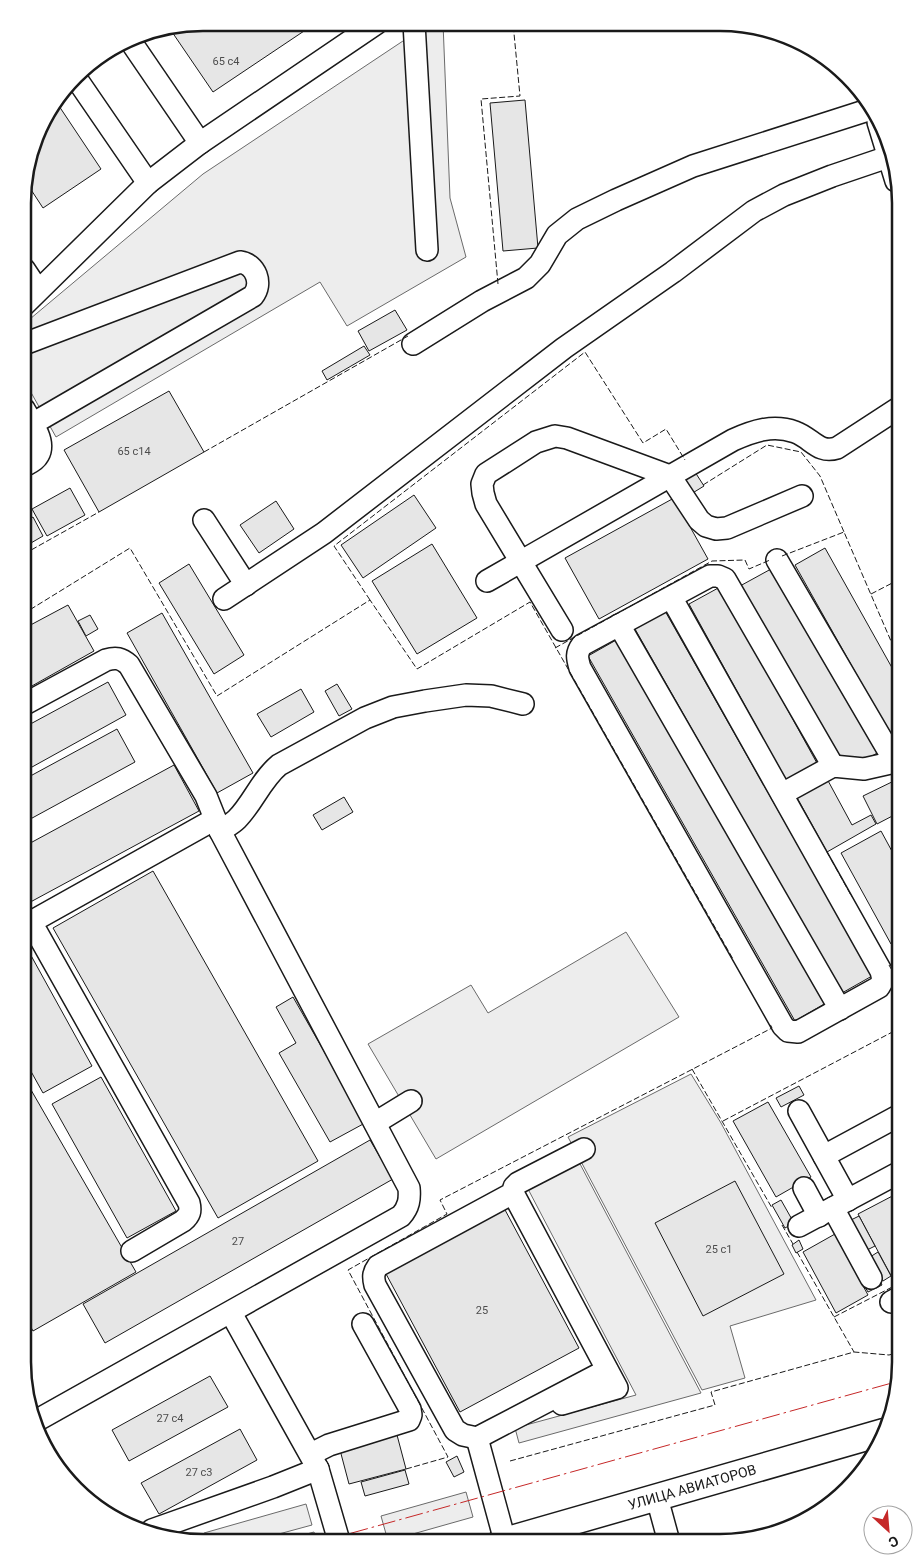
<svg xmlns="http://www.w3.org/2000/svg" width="923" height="1565" viewBox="0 0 923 1565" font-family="Roboto,sans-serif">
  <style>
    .built { fill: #ededed; stroke: #6a6a6a }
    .building { fill: #e6e6e6; stroke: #1a1a1a }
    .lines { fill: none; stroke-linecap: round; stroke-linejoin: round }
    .minor-casing { stroke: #1a1a1a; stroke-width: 24 }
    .major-casing { stroke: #1a1a1a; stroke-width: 29 }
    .minor { stroke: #fff; stroke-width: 21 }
    .major { stroke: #fff; stroke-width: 26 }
    .fence { stroke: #1a1a1a; stroke-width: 1; stroke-dasharray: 6 2.5; stroke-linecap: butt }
    .power { stroke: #c62828; stroke-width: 1; stroke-dasharray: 18 4 2.5 4; stroke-linecap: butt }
    .labels { text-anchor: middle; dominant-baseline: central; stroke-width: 4; stroke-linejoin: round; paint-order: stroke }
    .number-label { font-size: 11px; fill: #4d4d4d }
    .street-label { font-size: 14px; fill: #1a1a1a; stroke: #fff }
    .rim { fill: none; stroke: #1a1a1a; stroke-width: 2.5 }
  </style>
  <rect width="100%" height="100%" fill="#fff"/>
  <g class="built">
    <path d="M 430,23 L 443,23 L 450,198 L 466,257 L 347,326 L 320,282 L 56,437 L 24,380 L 24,324 L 203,174 Z"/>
    <path d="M 626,932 L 679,1017 L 436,1159 L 368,1044 L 471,985 L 488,1013 Z"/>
    <path d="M 691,1074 L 721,1123 L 816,1300 L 730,1326 L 745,1378 L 702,1390 L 568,1137 Z"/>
    <path d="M 579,1162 L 701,1393 L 519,1443 L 515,1428 L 636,1395 L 528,1189 Z"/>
    <path d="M 466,1492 L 473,1517 L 388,1541 L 381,1516 Z"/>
    <path d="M 306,1504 L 312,1525 L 253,1541 L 206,1541 L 204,1533 Z"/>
    <path d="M 314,1532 L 317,1541 L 281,1541 Z"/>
    <path d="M 654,1534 L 657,1542 L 624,1542 Z"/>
  </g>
  <g class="building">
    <path d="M 203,22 L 316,23 L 213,92 L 170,29 Z"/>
    <path d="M 525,100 L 538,248 L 503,251 L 490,103 Z"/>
    <path d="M 57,103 L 101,169 L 43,208 L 24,179 L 41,123 Z"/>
    <path d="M 395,310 L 407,330 L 369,351 L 358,331 Z"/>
    <path d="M 364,346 L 370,355 L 327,380 L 322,371 Z"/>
    <path d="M 169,391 L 204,452 L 99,512 L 64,450 Z"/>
    <path d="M 24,436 L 31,451 L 24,455 Z"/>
    <path d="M 695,472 L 704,486 L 691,494 L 683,479 Z"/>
    <path d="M 70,488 L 85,515 L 47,536 L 32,509 Z"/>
    <path d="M 414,495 L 436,528 L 363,578 L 341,545 Z"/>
    <path d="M 674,498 L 708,559 L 599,619 L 565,558 Z"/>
    <path d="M 276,501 L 294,529 L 259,553 L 240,525 Z"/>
    <path d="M 33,517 L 43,536 L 24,547 L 24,522 Z"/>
    <path d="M 432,544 L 477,618 L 417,654 L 372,581 Z"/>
    <path d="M 825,548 L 900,682 L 900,737 L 894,741 L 795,565 Z"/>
    <path d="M 189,564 L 244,655 L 214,674 L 159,583 Z"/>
    <path d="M 771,569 L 877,753 L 864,761 L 839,758 L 740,586 Z"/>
    <path d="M 720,587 L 818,765 L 787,782 L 689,604 Z"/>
    <path d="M 68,605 L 94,651 L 23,691 L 23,629 Z"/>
    <path d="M 665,611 L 872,976 L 842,993 L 635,629 Z"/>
    <path d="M 162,613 L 253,773 L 217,793 L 127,633 Z"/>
    <path d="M 90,615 L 98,629 L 86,636 L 78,621 Z"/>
    <path d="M 618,639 L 826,1003 L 795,1021 L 588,656 Z"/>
    <path d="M 108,682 L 126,715 L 23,772 L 23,728 Z"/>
    <path d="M 337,684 L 352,709 L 339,716 L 325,691 Z"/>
    <path d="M 301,689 L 314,712 L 271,737 L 257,714 Z"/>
    <path d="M 117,729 L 135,762 L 23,823 L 23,780 Z"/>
    <path d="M 174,765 L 199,811 L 23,906 L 23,847 Z"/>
    <path d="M 826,777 L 852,825 L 871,815 L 876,824 L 827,852 L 795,794 Z"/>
    <path d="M 900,778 L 900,812 L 877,824 L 863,796 Z"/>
    <path d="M 344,797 L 353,812 L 322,830 L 313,815 Z"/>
    <path d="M 881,831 L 900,866 L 900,939 L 891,944 L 841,853 Z"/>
    <path d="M 153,871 L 318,1161 L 218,1218 L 53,928 Z"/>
    <path d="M 23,941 L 92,1066 L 43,1093 L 23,1057 Z"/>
    <path d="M 293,997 L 365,1123 L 330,1142 L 279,1053 L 296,1043 L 276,1007 Z"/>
    <path d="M 23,1076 L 136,1272 L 33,1331 L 23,1313 Z"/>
    <path d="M 101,1077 L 176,1211 L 127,1238 L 52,1104 Z"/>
    <path d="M 799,1086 L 804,1095 L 781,1107 L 776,1098 Z"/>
    <path d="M 768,1102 L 811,1177 L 776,1197 L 733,1121 Z"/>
    <path d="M 370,1140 L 393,1179 L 105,1343 L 83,1304 Z"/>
    <path d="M 735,1181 L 784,1274 L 703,1316 L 655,1223 Z"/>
    <path d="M 900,1192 L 900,1280 L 895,1283 L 858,1214 Z"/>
    <path d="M 781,1200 L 794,1223 L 785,1228 L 772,1205 Z"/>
    <path d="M 504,1208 L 579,1348 L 460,1412 L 385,1272 Z"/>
    <path d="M 859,1216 L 875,1246 L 867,1250 L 851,1220 Z"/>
    <path d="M 835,1234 L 868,1295 L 836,1313 L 803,1252 Z"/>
    <path d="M 799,1240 L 803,1249 L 796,1253 L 792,1245 Z"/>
    <path d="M 878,1252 L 891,1276 L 883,1281 L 870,1257 Z"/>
    <path d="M 879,1279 L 882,1285 L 868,1292 L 865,1287 Z"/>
    <path d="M 210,1376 L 228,1407 L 129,1461 L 112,1430 Z"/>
    <path d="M 240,1429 L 257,1460 L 159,1514 L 141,1483 Z"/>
    <path d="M 397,1435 L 406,1469 L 349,1484 L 340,1450 Z"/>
    <path d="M 457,1456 L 464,1472 L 454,1477 L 446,1462 Z"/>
    <path d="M 405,1470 L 409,1484 L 365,1496 L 361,1482 Z"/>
  </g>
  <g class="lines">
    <defs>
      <g id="minor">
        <path d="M 414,23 L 427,250"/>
        <path d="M 129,39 L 200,143"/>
        <path d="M 76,78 L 148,183"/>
        <path d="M 878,122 L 896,181"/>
        <path d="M 24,269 L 38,290"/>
        <path d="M 24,305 L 148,183 L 200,143 L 377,23"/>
        <path d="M 24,344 L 240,262 C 256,264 263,284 253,296 L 32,424"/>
        <path d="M 413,344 L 482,301 L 526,278 L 540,264 L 557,235 L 577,219 L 616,200 L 693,166 L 868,110"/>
        <path d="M 24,466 C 27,464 35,461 37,457 C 48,443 31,422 24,409"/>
        <path d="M 204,520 L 246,585"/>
        <path d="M 777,560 L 895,762 L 900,762"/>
        <path d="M 487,581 L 733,440 C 753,431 773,424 795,432 C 812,438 818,454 837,448 L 900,407"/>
        <path d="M 671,597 L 881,971 L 883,980 L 879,987 L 798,1032 L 788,1031 L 783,1026 L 580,668 C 577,658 576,653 582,645 L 710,576 L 718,576 L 725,579 L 833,766"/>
        <path d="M 224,599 L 324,533 L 564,348 L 673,272 L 754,211 L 784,195 L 832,176 L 888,157"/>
        <path d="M 619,625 L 840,1009"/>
        <path d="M 562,630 L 486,504 L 483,493 L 482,484 L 486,474 L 536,442 L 555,436 L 567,438 L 670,476 L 699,520 L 706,526 L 716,529 L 727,528 L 802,496"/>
        <path d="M 23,705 L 106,660 C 116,657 121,658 129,665 L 206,796 L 220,831 L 409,1188 C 410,1199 409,1207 401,1216 L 34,1422"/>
        <path d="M 782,794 L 833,766 L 864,769 L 895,762"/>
        <path d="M 220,831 C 226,827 232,824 237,819 C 253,803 261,780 279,765 L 365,718 L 393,707 L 425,701 L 466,695 L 491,696 L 523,704"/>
        <path d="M 799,1111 L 848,1200"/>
        <path d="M 375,1123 L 411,1101"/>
        <path d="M 584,1149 L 518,1183 L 514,1187 L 513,1193 L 378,1266 C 373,1273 373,1277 375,1285 L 455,1430 L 463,1435 L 477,1438 L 607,1370"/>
        <path d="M 824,1156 L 900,1115"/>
        <path d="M 804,1188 L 819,1216"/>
        <path d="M 513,1193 L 617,1388 L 562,1404"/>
        <path d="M 833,1208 L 871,1278"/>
        <path d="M 799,1226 L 900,1172"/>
        <path d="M 132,1251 L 183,1221 C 190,1215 191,1211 189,1203 L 31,922 L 215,819"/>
        <path d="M 891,1302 L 900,1297"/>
        <path d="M 231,1313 L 318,1469 L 339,1541"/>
        <path d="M 477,1438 L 505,1541"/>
        <path d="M 311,1454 L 329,1445 L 409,1420 L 411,1415 L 410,1409 L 363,1324"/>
        <path d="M 657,1498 L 669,1542"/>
        <path d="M 152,1530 L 273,1487 L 318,1469"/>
      </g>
      <path id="major" d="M 501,1542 L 884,1432"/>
    </defs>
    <use href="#minor" class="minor-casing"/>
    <use href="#major" class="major-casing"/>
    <use href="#minor" class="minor"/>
    <use href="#major" class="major"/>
    <g class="fence">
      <path d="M 498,284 L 481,99 L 520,96 L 513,23"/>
      <path d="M 204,452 L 408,336"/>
      <path d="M 703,485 L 767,445 L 801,452 L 820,476 L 844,532"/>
      <path d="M 24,554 L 99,512"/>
      <path d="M 782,556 L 844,532 L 900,662"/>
      <path d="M 871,594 L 900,579"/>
      <path d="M 370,600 L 334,546 L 585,352 L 643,443 L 666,429 L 685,460"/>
      <path d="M 23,614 L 130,548 L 217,696 L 370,600 L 417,669 L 530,602 L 733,959"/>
      <path d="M 555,648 L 712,561 L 745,560 L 749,569 L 770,560"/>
      <path d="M 827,852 L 852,897"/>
      <path d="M 889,965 L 900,985"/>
      <path d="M 692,1069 L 772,1208"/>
      <path d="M 723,1121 L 900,1028"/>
      <path d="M 782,1225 L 793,1244"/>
      <path d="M 797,1252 L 854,1352"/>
      <path d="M 834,1317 L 900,1283"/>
      <path d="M 510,1461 L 715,1405 L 711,1392 L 854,1352 L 889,1355 L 900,1352"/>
      <path d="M 406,1469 L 448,1457 L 348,1270 L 447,1214 L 440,1200 L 772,1028 L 770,1024"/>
    </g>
    <path class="power" d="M 323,1541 L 899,1381"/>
  </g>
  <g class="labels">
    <g class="number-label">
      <text x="226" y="61">65 с4</text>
      <text x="134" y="451">65 с14</text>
      <text x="238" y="1241">27</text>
      <text x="719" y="1249">25 с1</text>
      <text x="482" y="1310">25</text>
      <text x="170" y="1418">27 с4</text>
      <text x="199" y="1472">27 с3</text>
    </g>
    <g class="street-label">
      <text transform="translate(692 1487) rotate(-16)">УЛИЦА АВИАТОРОВ</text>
    </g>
  </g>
  <path d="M0 0H923V1565H0ZM203 31H720A172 172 0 0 1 892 203V1362A172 172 0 0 1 720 1534H203A172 172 0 0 1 31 1362V203A172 172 0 0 1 203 31Z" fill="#fff" fill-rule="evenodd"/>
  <path class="rim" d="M203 31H720A172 172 0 0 1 892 203V1362A172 172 0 0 1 720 1534H203A172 172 0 0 1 31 1362V203A172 172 0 0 1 203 31Z"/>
  <g transform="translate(888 1530) rotate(154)"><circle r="24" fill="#ffffff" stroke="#a3a3a3"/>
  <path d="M0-4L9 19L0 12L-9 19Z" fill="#c62828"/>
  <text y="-8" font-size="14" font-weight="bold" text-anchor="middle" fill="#1a1a1a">С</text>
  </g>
</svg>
